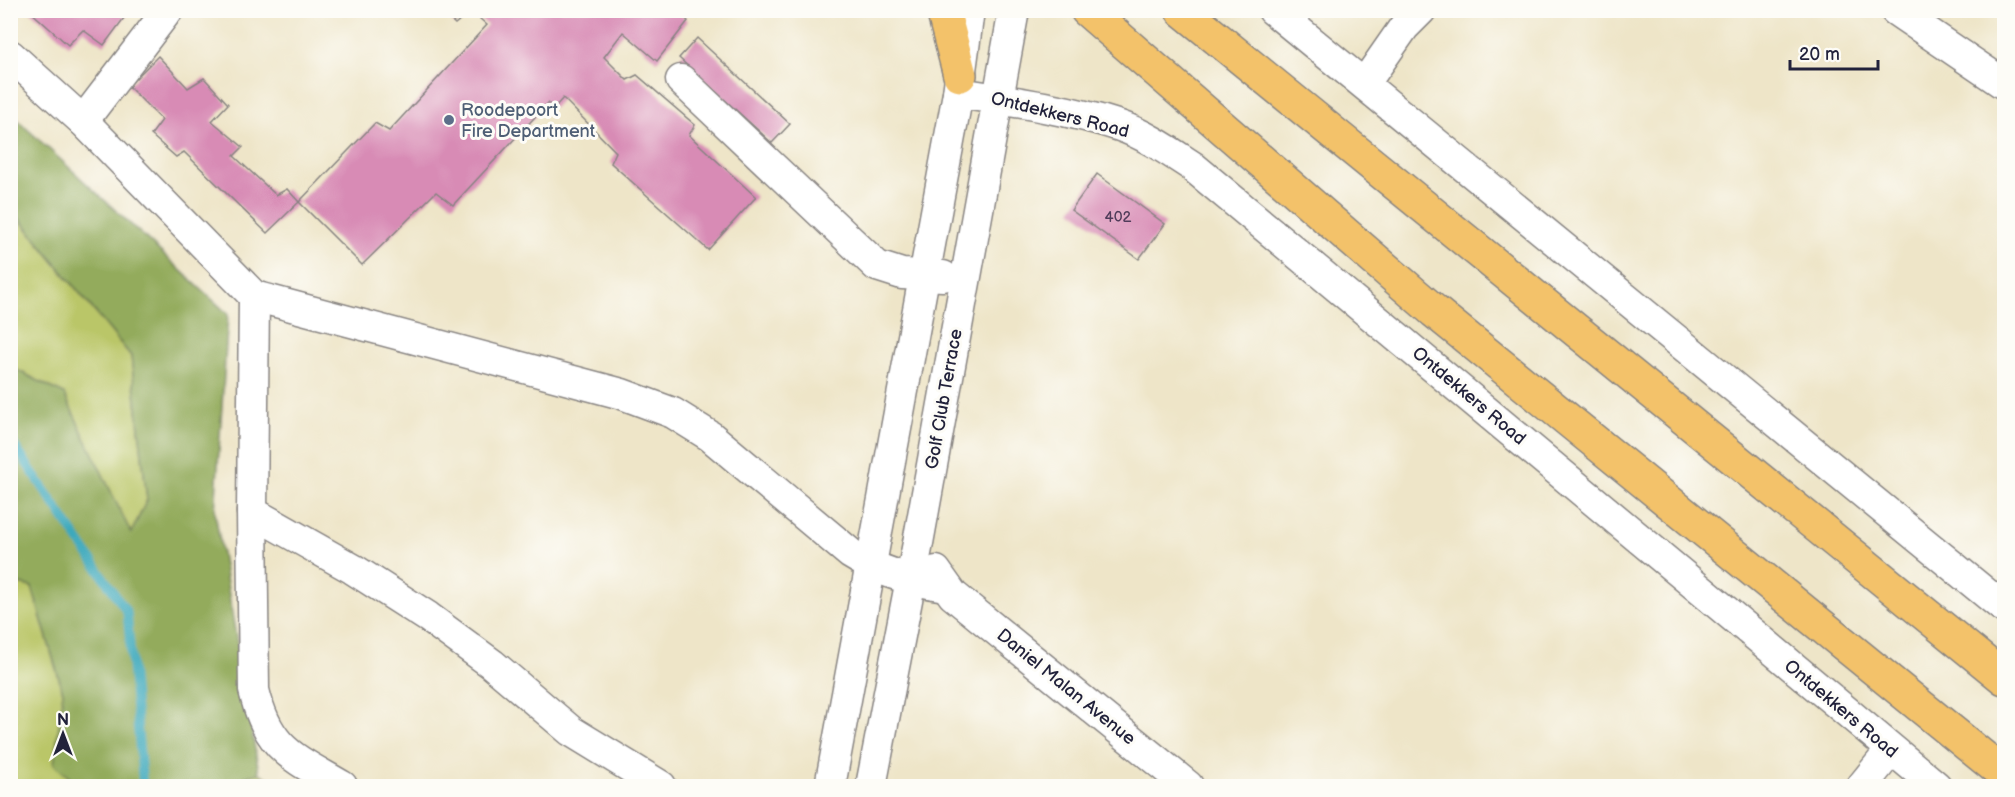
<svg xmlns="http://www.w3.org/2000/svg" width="2015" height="797" viewBox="0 0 2015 797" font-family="'Balsamiq Sans',sans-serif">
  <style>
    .green { fill: #bac668; stroke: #6e7452; stroke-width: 1.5 }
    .forest { fill: #93ab5c; stroke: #5a664c; stroke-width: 1.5 }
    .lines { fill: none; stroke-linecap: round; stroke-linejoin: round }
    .stream { stroke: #3ca9bc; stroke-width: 9 }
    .building { fill: #d88bb5 }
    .minor-casing { stroke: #888482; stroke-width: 33 }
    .major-casing { stroke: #888482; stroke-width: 36 }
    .minor { stroke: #fff; stroke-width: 30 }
    .major { stroke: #f3c26a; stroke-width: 33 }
    .service-dot { fill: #5c6f8a; stroke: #fdfcf7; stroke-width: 2 }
    .labels { text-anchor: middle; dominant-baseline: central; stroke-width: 6; stroke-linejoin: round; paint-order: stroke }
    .number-label { font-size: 15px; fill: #503c5a }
    .service-label { font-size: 18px; fill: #4e5e75; stroke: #fdfcf7; text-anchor: start }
    .street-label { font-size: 18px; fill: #22223b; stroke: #fdfcf7 }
  </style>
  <rect width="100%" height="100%" fill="#fdfcf7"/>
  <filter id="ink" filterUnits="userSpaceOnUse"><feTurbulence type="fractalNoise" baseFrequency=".0167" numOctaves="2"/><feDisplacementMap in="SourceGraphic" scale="12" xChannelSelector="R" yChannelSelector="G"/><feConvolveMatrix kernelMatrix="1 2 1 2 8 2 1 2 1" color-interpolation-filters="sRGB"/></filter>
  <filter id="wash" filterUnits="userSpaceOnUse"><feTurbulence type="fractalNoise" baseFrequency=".008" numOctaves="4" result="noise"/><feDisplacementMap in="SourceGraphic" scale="24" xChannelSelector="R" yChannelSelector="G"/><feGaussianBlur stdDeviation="1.35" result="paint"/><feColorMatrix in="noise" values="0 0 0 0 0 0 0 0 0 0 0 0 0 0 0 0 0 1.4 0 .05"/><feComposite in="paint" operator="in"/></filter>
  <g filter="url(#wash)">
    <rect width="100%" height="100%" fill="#eee5c8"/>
    <g class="green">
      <path d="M 10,208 L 131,356 L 147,500 L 131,534 L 64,394 L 11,367 Z"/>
      <path d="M 10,582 L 32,587 L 63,692 L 55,764 L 79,786 L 11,786 Z"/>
      <path d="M 259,773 L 282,786 L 214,786 Z"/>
    </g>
    <path class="forest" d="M 10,113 L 228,314 L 215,512 L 259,773 L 214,786 L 79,786 L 54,764 L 63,692 L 32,587 L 11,582 L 11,367 L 64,394 L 131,533 L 147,500 L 131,356 L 11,208 Z"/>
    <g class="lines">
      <path class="stream" d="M 10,439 L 127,612 L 143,786"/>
    </g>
    <g id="blocks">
      <g class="building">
        <path d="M 29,10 L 130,10 L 104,45 L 83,30 L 68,45 Z"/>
        <path d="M 440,10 L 676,10 L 688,21 L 657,61 L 623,32 L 604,57 L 627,80 L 637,75 L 695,125 L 689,135 L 756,197 L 708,250 L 611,163 L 616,152 L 563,98 L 554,108 L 548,103 L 453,205 L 436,192 L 362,265 L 299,202 L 375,123 L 389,131 L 487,25 L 471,11 L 455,24 Z"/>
        <path d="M 697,38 L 790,124 L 772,143 L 679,58 Z"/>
        <path d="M 158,56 L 188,88 L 204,78 L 228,104 L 212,121 L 243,147 L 234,156 L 276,195 L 287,189 L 299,202 L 267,233 L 184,152 L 176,157 L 151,135 L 162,120 L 128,86 Z"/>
        <path d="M 1097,174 L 1165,224 L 1139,259 L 1071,210 Z"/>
      </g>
    </g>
  </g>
  <g filter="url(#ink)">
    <use href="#blocks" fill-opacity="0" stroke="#888482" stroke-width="1.5"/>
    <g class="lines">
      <defs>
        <g id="minor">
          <path d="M 1273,10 L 2004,608"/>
          <path d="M 1895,10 L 2004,84"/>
          <path d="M 10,55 L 83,121 L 254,296 L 622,394 L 673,413 L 710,436 L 851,554 C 879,572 912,581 945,586"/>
          <path d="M 681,80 L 877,266 L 902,274 L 943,276"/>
          <path d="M 1365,83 L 1404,27 L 1421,10"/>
          <path d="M 958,93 C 1011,101 1068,109 1120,126 C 1146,135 1169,151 1192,166 L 1936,786"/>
          <path d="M 83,121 L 168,10"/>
          <path d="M 254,296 L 252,512 L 254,690 C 268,750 293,757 342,786"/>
          <path d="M 252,512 L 353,569 L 428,617 L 492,664 L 571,731 L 661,786"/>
          <path d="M 936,571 L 953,595 L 1188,786"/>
          <path d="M 830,786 L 958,93 L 969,10"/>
          <path d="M 871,786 L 918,543 L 1014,10"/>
          <path d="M 1862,786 L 1891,750"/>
        </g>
        <g id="major">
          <path d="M 943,10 L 960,75"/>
          <path d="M 1087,10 L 1434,311 L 2004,774"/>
          <path d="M 1182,10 L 2004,678"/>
        </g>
      </defs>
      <use href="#minor" class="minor-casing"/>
      <use href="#major" class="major-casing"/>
      <use href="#minor" class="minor"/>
      <use href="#major" class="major"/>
    </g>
  </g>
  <circle class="service-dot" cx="449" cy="120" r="6"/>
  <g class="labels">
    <g class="number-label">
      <text x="1118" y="217">402</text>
    </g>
    <g class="service-label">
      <text x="461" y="110">Roodepoort<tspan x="461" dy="21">Fire Department</tspan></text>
    </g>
    <g class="street-label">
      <text transform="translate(1060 115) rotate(14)">Ontdekkers Road</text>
      <text transform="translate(1469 396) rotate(40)">Ontdekkers Road</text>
      <text transform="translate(944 399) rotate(-80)">Golf Club Terrace</text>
      <text transform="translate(1066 687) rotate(39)">Daniel Malan Avenue</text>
      <text transform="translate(1841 709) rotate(40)">Ontdekkers Road</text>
    </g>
  </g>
  <rect width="2015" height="797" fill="none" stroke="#fdfcf7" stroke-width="36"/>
  <g transform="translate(63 734)" stroke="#fdfcf7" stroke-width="4.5" paint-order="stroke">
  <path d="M0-4.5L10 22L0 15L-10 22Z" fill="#22223b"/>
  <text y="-9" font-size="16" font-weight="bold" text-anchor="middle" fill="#22223b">N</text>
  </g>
  <path d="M1790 60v9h88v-9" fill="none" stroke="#22223b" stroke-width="3"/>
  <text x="1799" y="60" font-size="18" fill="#22223b" stroke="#fdfcf7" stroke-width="4.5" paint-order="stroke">20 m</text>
</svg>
